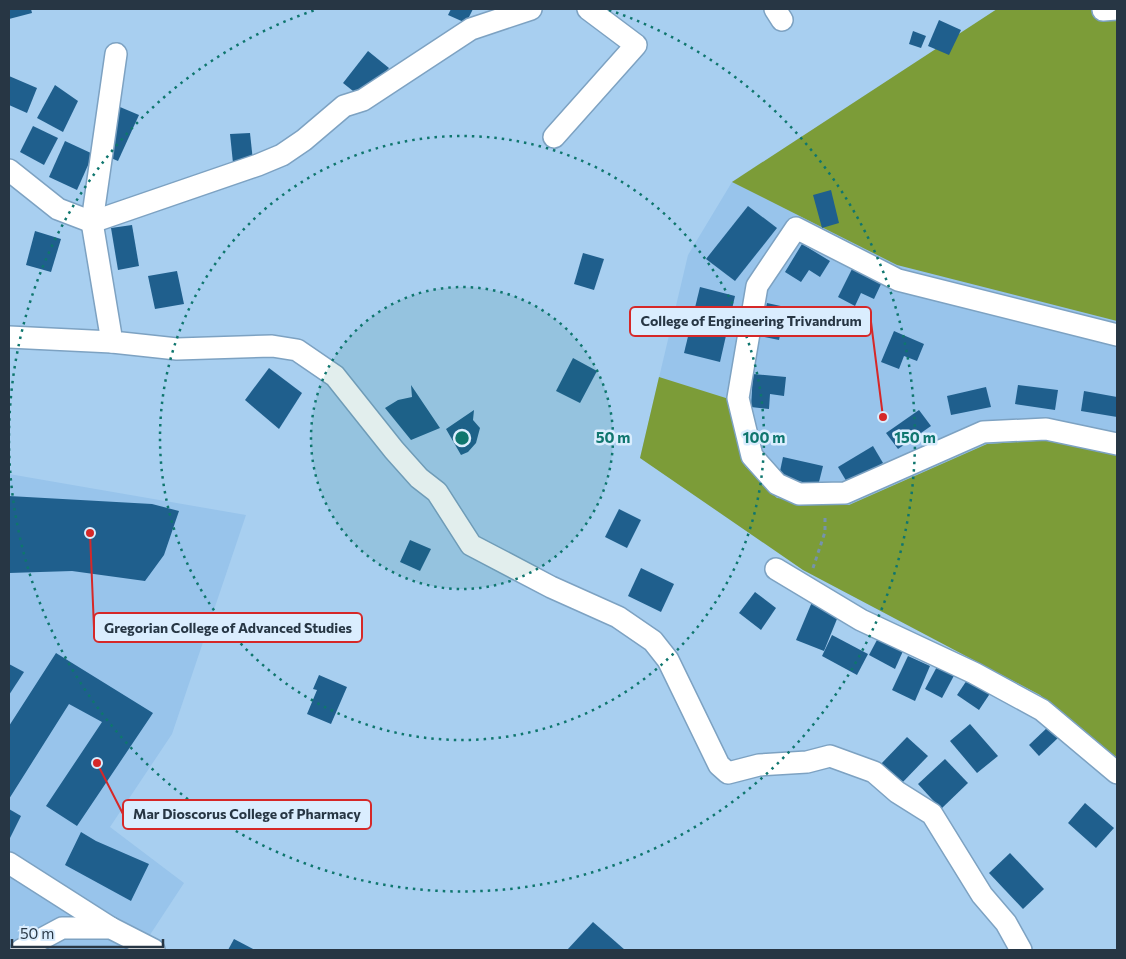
<svg xmlns="http://www.w3.org/2000/svg" width="1126" height="959" viewBox="0 0 1126 959" font-family="Commissioner,sans-serif">
  <style>
    .built { fill: #98c4eb }
    .forest { fill: #7c9c38 }
    .building { fill: #1f5f8d }
    .lines { fill: none; stroke-linecap: round; stroke-linejoin: round }
    .minor-casing { stroke: #7da2c2; stroke-width: 24 }
    .path { stroke: #7593ac; stroke-width: 3; stroke-dasharray: 4 4; stroke-linecap: butt }
    .minor { stroke: #fff; stroke-width: 21 }
    .ring { fill: none; stroke: #0f766e; stroke-width: 2.5; stroke-dasharray: 2.5 5 }
    .centre { fill: #0f766e; stroke: #daedfe; stroke-width: 2.5 }
    .ring-label { font-size: 15px; text-anchor: middle; font-weight: bold; fill: #0f766e; stroke: #daedfe; stroke-width: 5; stroke-linejoin: round; paint-order: stroke }
    .leader { fill: none; stroke: #d62828; stroke-width: 2 }
    .callout-dot { fill: #d62828; stroke: #daedfe; stroke-width: 2 }
    .callout { fill: #daedfe; stroke: #d62828; stroke-width: 2 }
    .callout-label { font-size: 14px; text-anchor: middle; font-weight: bold; fill: #273644 }
  </style>
  <rect width="100%" height="100%" fill="#a8cff0"/>
  <g class="built">
    <path d="M 997,9 L 1117,9 L 1117,760 L 1040,695 L 803,570 L 640,458 L 688,255 L 732,182 Z"/>
    <path d="M 9,474 L 246,515 L 172,734 L 110,827 L 184,883 L 140,950 L 9,950 Z"/>
  </g>
  <g class="forest">
    <path d="M 997,9 L 1117,9 L 1117,321 L 897,265 L 732,182 Z"/>
    <path d="M 659,377 L 729,399 L 745,466 L 777,498 L 849,505 L 987,444 L 1052,440 L 1117,455 L 1117,760 L 1040,695 L 803,570 L 640,458 Z"/>
  </g>
  <g class="building">
    <path d="M 9,9 L 31,9 L 32,13 L 9,19 Z"/>
    <path d="M 451,9 L 473,9 L 466,23 L 448,15 Z"/>
    <path d="M 939,20 L 961,30 L 949,55 L 928,46 Z"/>
    <path d="M 913,31 L 926,36 L 921,48 L 909,44 Z"/>
    <path d="M 368,51 L 389,68 L 363,99 L 343,83 Z"/>
    <path d="M 9,76 L 37,88 L 27,113 L 9,105 Z"/>
    <path d="M 55,85 L 78,101 L 63,132 L 37,118 Z"/>
    <path d="M 120,107 L 139,115 L 118,161 L 99,153 Z"/>
    <path d="M 33,126 L 58,138 L 44,165 L 20,152 Z"/>
    <path d="M 250,133 L 253,161 L 233,163 L 230,134 Z"/>
    <path d="M 65,141 L 93,154 L 77,190 L 49,177 Z"/>
    <path d="M 831,190 L 839,223 L 822,228 L 813,195 Z"/>
    <path d="M 748,206 L 777,228 L 735,281 L 706,259 Z"/>
    <path d="M 132,225 L 139,266 L 118,270 L 111,228 Z"/>
    <path d="M 35,231 L 61,239 L 51,272 L 26,265 Z"/>
    <path d="M 802,244 L 830,261 L 820,277 L 809,270 L 801,282 L 785,272 Z"/>
    <path d="M 583,253 L 604,259 L 594,290 L 574,284 Z"/>
    <path d="M 853,267 L 882,282 L 874,299 L 861,293 L 855,306 L 838,297 Z"/>
    <path d="M 177,271 L 184,304 L 155,309 L 148,276 Z"/>
    <path d="M 700,287 L 735,296 L 720,362 L 684,353 Z"/>
    <path d="M 767,303 L 799,310 L 795,329 L 782,326 L 779,340 L 760,336 Z"/>
    <path d="M 894,331 L 924,344 L 917,361 L 904,356 L 899,369 L 881,362 Z"/>
    <path d="M 573,358 L 597,371 L 580,403 L 556,391 Z"/>
    <path d="M 269,368 L 302,393 L 279,429 L 245,400 Z"/>
    <path d="M 753,374 L 786,377 L 784,396 L 770,394 L 769,409 L 751,407 Z"/>
    <path d="M 411,385 L 440,428 L 411,440 L 385,408 L 398,400 L 412,397 Z"/>
    <path d="M 1018,385 L 1058,390 L 1055,410 L 1015,404 Z"/>
    <path d="M 986,387 L 991,407 L 951,415 L 947,396 Z"/>
    <path d="M 1084,391 L 1117,397 L 1117,417 L 1081,411 Z"/>
    <path d="M 474,410 L 473,420 L 480,428 L 476,443 L 468,452 L 461,455 L 446,429 Z"/>
    <path d="M 919,410 L 931,426 L 898,449 L 886,433 Z"/>
    <path d="M 873,446 L 883,463 L 848,484 L 838,467 Z"/>
    <path d="M 783,457 L 823,466 L 818,486 L 779,476 Z"/>
    <path d="M 9,496 L 152,504 L 179,511 L 164,555 L 145,581 L 72,571 L 9,573 Z"/>
    <path d="M 619,509 L 641,520 L 627,548 L 605,537 Z"/>
    <path d="M 410,540 L 431,549 L 420,571 L 400,562 Z"/>
    <path d="M 641,568 L 674,584 L 661,612 L 628,596 Z"/>
    <path d="M 755,592 L 776,608 L 761,630 L 739,613 Z"/>
    <path d="M 812,602 L 839,614 L 824,651 L 796,640 Z"/>
    <path d="M 832,635 L 868,654 L 857,675 L 822,656 Z"/>
    <path d="M 878,638 L 903,651 L 895,669 L 869,655 Z"/>
    <path d="M 56,653 L 153,713 L 77,826 L 46,806 L 102,722 L 69,704 L 9,799 L 9,726 Z"/>
    <path d="M 908,656 L 930,666 L 915,701 L 892,690 Z"/>
    <path d="M 940,661 L 957,670 L 942,698 L 925,689 Z"/>
    <path d="M 9,664 L 24,672 L 9,695 Z"/>
    <path d="M 319,675 L 347,687 L 331,724 L 307,714 L 317,690 L 313,689 Z"/>
    <path d="M 969,677 L 991,692 L 979,710 L 957,695 Z"/>
    <path d="M 970,724 L 998,756 L 977,773 L 950,741 Z"/>
    <path d="M 1049,726 L 1059,737 L 1039,756 L 1029,745 Z"/>
    <path d="M 907,737 L 928,756 L 900,785 L 879,766 Z"/>
    <path d="M 945,759 L 968,783 L 941,809 L 918,784 Z"/>
    <path d="M 1085,803 L 1114,828 L 1096,848 L 1068,823 Z"/>
    <path d="M 9,809 L 21,816 L 9,840 Z"/>
    <path d="M 81,832 L 96,841 L 149,864 L 131,901 L 65,865 Z"/>
    <path d="M 1010,853 L 1044,889 L 1023,909 L 989,873 Z"/>
    <path d="M 593,922 L 625,950 L 567,950 Z"/>
    <path d="M 234,939 L 255,950 L 228,950 Z"/>
  </g>
  <g class="lines">
    <defs>
      <g id="minor">
        <path d="M 775,9 L 782,20"/>
        <path d="M 1103,9 L 1103,10 L 1117,9"/>
        <path d="M 116,54 L 92,222 L 112,342 L 177,349 L 272,346 L 297,350 L 335,376 L 394,450 L 419,478 L 437,492 L 471,545 L 551,587 L 618,617 L 653,641 L 668,660 L 719,765 L 728,773 L 759,765 L 807,762 L 830,756 L 874,772 L 897,792 L 932,814 L 982,895 L 1006,923 L 1021,950"/>
        <path d="M 554,137 L 636,45 L 588,9"/>
        <path d="M 9,170 L 58,209 L 92,222 L 258,165 L 282,155 L 304,140 L 344,106 L 363,100 L 471,29 L 531,9"/>
        <path d="M 1117,335 L 898,280 L 796,228 L 757,286 L 738,398 L 752,456 L 777,484 L 799,494 L 845,493 L 983,432 L 1046,429 L 1117,444"/>
        <path d="M 9,337 L 112,342"/>
        <path d="M 776,569 L 861,620 L 974,673 L 1042,710 L 1117,773"/>
        <path d="M 9,863 L 111,928"/>
        <path d="M 21,950 L 62,928 L 111,928 L 154,950"/>
      </g>
    </defs>
    <use href="#minor" class="minor-casing"/>
    <path class="path" d="M 813,568 L 825,532 L 825,514"/>
    <use href="#minor" class="minor"/>
  </g>
  <circle cx="462" cy="438" r="151" fill="#0f766e" fill-opacity=".12"/>
  <g class="ring">
    <circle cx="462" cy="438" r="151"/>
    <circle cx="462" cy="438" r="302"/>
    <path d="M609 10A453 453 0 1 1 315 10"/>
  </g>
  <circle cx="462" cy="438" r="8" class="centre"/>
  <g class="ring-label">
    <text x="613" y="443">50 m</text>
    <text x="764" y="443">100 m</text>
    <text x="915" y="443">150 m</text>
  </g>
  <path class="leader" d="M883 417L871 322M90 533L94 628M97 763L123 814"/>
  <g class="callout-dot">
    <circle cx="883" cy="417" r="5"/>
    <circle cx="90" cy="533" r="5"/>
    <circle cx="97" cy="763" r="5"/>
  </g>
  <g class="callout">
    <rect x="630" y="307" width="241" height="29" rx="5"/>
    <rect x="94" y="613" width="268" height="29" rx="5"/>
    <rect x="123" y="800" width="248" height="29" rx="5"/>
  </g>
  <g class="callout-label">
    <text x="751" y="326">College of Engineering Trivandrum</text>
    <text x="228" y="633">Gregorian College of Advanced Studies</text>
    <text x="247" y="819">Mar Dioscorus College of Pharmacy</text>
  </g>
  <rect width="1126" height="959" fill="none" stroke="#273644" stroke-width="20"/>
  <path d="M12 939v8h151v-8" fill="none" stroke="#273644" stroke-width="2.5"/>
  <text x="20" y="939" font-size="15" fill="#273644" stroke="#daedfe" stroke-width="4" paint-order="stroke">50 m</text>
</svg>
